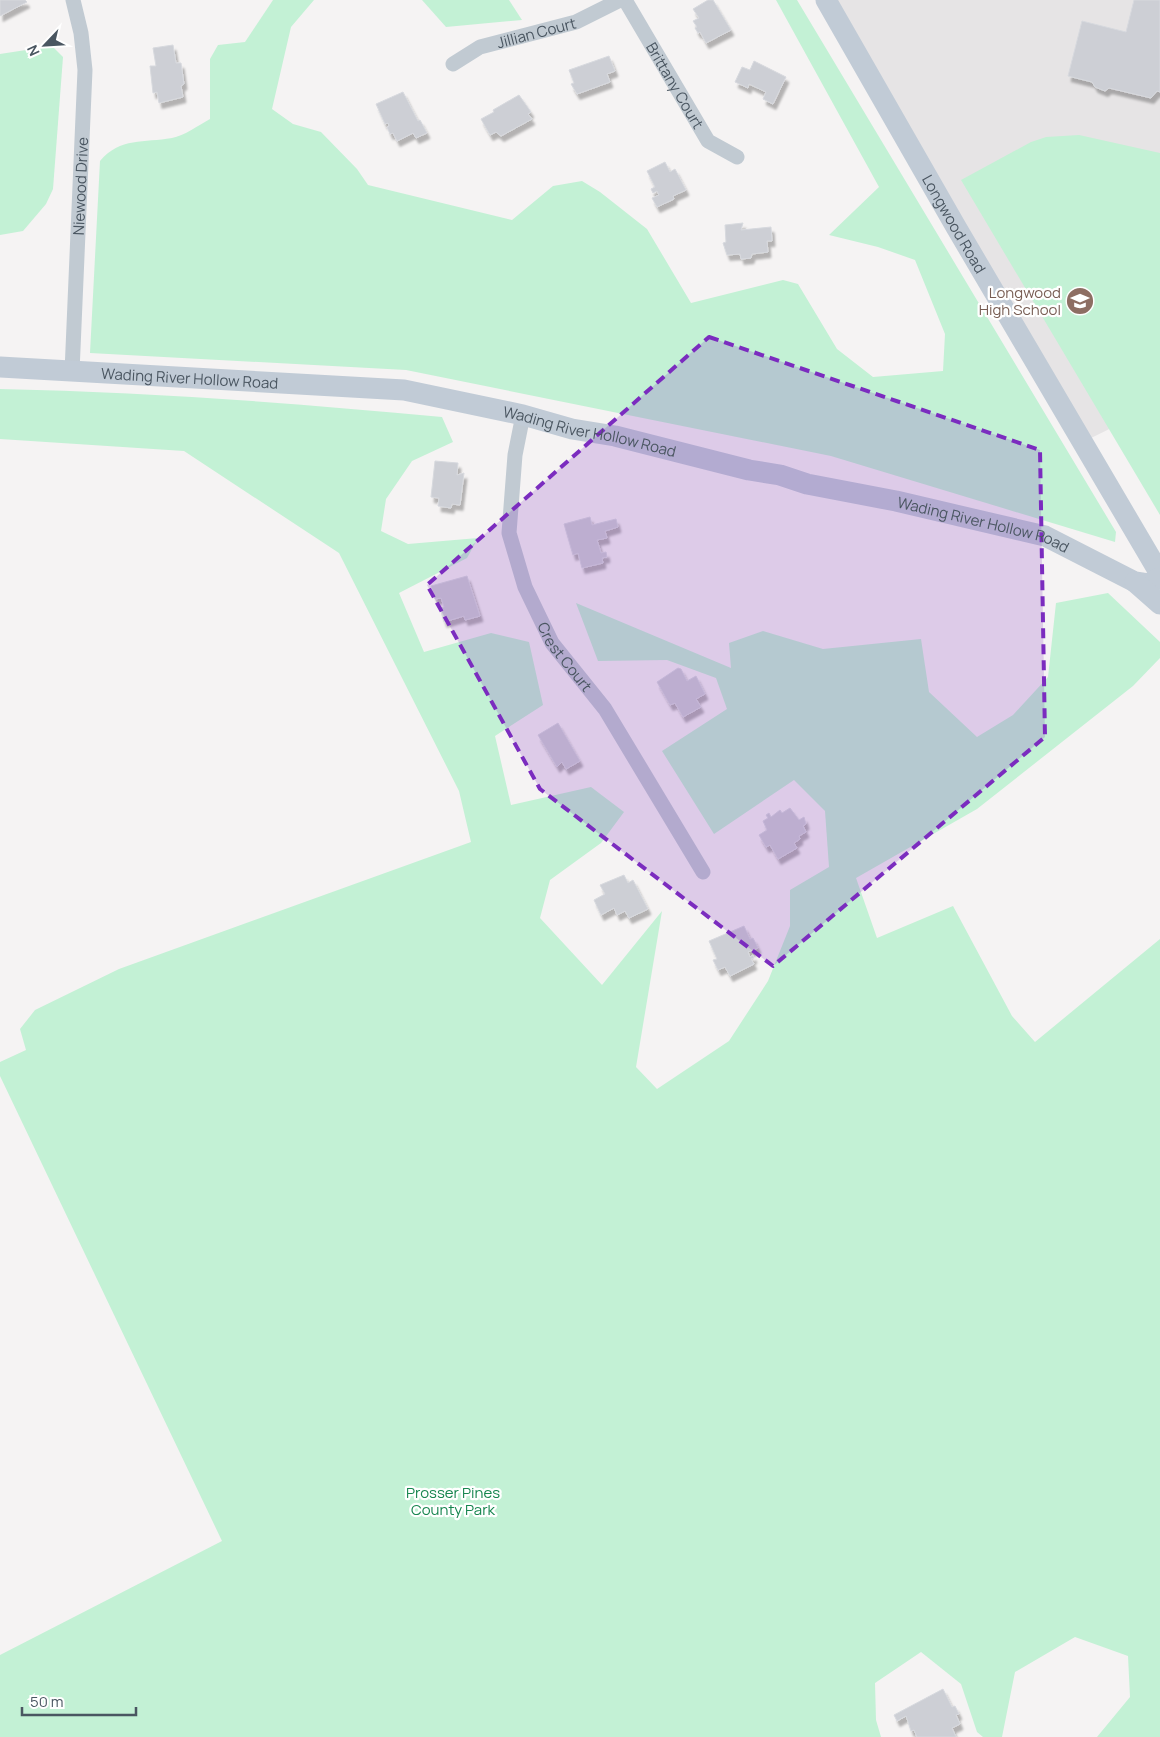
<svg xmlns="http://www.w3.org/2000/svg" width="1160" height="1737" viewBox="0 0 1160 1737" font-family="Manrope,sans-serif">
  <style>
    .education { fill: #e6e4e5 }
    .green { fill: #c3f1d5 }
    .building { fill: #cdcfd5; stroke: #d7d9de; filter: url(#shadow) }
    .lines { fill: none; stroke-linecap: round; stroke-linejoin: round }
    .street { stroke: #c1cad2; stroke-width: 15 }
    .secondary { stroke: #c1cbd6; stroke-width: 21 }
    .marked { fill: #7b2cbf; fill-opacity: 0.2; stroke: #7b2cbf; stroke-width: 4; stroke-dasharray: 10 6; stroke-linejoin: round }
    .labels { text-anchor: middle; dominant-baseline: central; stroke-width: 4.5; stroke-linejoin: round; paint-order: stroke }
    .street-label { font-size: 15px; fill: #4a5661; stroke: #fff }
    .education-label { font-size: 15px; fill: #785e54; stroke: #fff; text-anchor: end }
    .park-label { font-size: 15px; fill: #17864f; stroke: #fff }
  </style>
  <defs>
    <filter id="shadow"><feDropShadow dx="3" dy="5.5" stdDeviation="1" flood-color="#0004"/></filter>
  </defs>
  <rect width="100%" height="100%" fill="#f5f3f3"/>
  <path class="education" d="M 829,0 L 1160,0 L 1160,404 L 1083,442 Z"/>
  <g class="green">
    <path d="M 273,0 L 314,0 L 291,27 L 272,109 L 293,124 L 321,132 L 357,169 L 368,185 L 512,220 L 553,186 L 582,181 L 600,192 L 647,229 L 691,303 L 783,280 L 798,284 L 837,349 L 873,377 L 943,371 L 945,334 L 915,260 L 878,247 L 829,235 L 879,187 L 776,0 L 797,0 L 1116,532 L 1115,542 L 831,456 L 406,370 L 90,353 L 100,161 C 120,137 144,143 172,138 C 184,136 199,125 210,119 L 210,59 L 218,45 L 245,42 Z"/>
    <path d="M 422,0 L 509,0 L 522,20 L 446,27 Z"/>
    <path d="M 52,46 L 63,57 L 53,189 L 46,204 L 23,231 L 0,235 L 0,54 Z"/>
    <path d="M 1079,135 L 1160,153 L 1160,515 L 961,180 L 1031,142 L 1046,137 Z"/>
    <path d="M 0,389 C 147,392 295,403 442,417 L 453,442 L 412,461 L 386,499 L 381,531 L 408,544 L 478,538 L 467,558 L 399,593 L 424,652 L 491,633 L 529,642 L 543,705 L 495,736 L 511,805 L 591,787 L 624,812 L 601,843 L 550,880 L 540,918 L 602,985 L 662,911 L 636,1067 L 657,1089 L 729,1041 L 768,981 L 790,926 L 790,890 L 829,867 L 825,811 L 794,780 L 714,834 L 662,751 L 727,709 L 716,678 L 667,660 L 598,661 L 576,603 L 731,668 L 729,643 L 763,631 L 823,649 L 921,639 L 929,692 L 977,737 L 1013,715 L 1048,677 L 1056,603 L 1108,593 L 1160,642 L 1160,658 L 1133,686 L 977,809 L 856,878 L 877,938 L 953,906 L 1012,1016 L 1035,1042 L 1160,939 L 1160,1737 L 1097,1737 L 1130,1697 L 1128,1656 L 1075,1637 L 1015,1672 L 1002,1737 L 983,1737 L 977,1732 L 961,1684 L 921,1652 L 875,1683 L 876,1720 L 881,1737 L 0,1737 L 0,1655 L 222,1541 L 0,1076 L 0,1062 L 26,1050 L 20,1029 L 35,1010 L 119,969 L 471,842 L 459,791 L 339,553 L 184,451 L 0,439 Z"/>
  </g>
  <g class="building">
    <path d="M 0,0 L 25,0 L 27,2 L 0,16 Z"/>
    <path d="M 708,0 L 713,0 L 731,30 L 706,43 L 700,32 L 698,33 L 695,28 L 697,27 L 693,21 L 699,18 L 693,9 Z"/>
    <path d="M 1134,0 L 1160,0 L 1160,92 L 1157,91 L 1151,98 L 1109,88 L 1105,91 L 1095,87 L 1092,82 L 1068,76 L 1082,21 L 1126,32 Z"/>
    <path d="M 173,45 L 176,63 L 181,63 L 184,84 L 181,86 L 183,97 L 159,103 L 157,92 L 153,93 L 150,66 L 156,66 L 153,48 Z"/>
    <path d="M 609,56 L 615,71 L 607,74 L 610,82 L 577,94 L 571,84 L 574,83 L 569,70 Z"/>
    <path d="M 754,61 L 786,77 L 773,104 L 763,99 L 766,92 L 749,84 L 748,88 L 735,82 L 742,67 L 750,70 Z"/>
    <path d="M 403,92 L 418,121 L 420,120 L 427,133 L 416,138 L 413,133 L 397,141 L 393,133 L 390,134 L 387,127 L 389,126 L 388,123 L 385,124 L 376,104 Z"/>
    <path d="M 519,95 L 531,112 L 528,114 L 532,119 L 501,136 L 496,132 L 490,135 L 481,119 L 494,112 L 493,110 Z"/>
    <path d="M 665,162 L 670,172 L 675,169 L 686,190 L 673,196 L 674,199 L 657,207 L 652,198 L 659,195 L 657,191 L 653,193 L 651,189 L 655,187 L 647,171 Z"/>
    <path d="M 743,223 L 741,230 L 771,227 L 772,241 L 767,241 L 768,252 L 752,254 L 751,258 L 741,259 L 740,254 L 727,255 L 723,243 L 726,242 L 725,225 Z"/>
    <path d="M 435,461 L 458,463 L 457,475 L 464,473 L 460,505 L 452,504 L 451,508 L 438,506 L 439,498 L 431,497 Z"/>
    <path d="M 590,517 L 592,525 L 616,519 L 618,527 L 605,531 L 607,538 L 597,540 L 601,553 L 606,552 L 607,557 L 602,558 L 603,563 L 582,568 L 578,553 L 573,555 L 564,524 Z"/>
    <path d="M 467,576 L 480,616 L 465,620 L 464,616 L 444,622 L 440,608 L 444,607 L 441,598 L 435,599 L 431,586 Z"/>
    <path d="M 678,668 L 681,669 L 687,681 L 696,676 L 705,694 L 696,699 L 701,707 L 683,717 L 675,703 L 670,705 L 657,682 Z"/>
    <path d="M 558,723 L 580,761 L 566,769 L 562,762 L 557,767 L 538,735 Z"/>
    <path d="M 790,808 L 799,820 L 804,817 L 806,824 L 803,826 L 806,832 L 799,836 L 800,839 L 794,843 L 797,848 L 778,859 L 770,845 L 766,847 L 759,835 L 767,830 L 763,821 L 768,818 L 766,815 L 769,813 L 771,817 L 780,810 L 782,813 Z"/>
    <path d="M 624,875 L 628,883 L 633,880 L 648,909 L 629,918 L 625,911 L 617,915 L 614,908 L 601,915 L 594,900 L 605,894 L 600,885 Z"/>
    <path d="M 744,926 L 750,939 L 753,938 L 758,948 L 748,952 L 750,957 L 753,955 L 754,958 L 751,959 L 754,964 L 730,976 L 725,967 L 718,970 L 713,960 L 717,959 L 709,941 Z"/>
    <path d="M 943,1689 L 952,1707 L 955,1706 L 959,1714 L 956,1715 L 960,1724 L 952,1728 L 956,1737 L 917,1737 L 914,1730 L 911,1731 L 906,1716 L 897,1721 L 894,1715 Z"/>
  </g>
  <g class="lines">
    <g class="street">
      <path id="s1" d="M 625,0 L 708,141 L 737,157"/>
      <path id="s2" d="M 453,64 L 480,47 L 576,22 L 620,0"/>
      <path id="s3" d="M 72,372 L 85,70 L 81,33 L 73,0"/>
      <path id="s4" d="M 523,415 L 515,455 L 509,533 L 525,587 L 552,643 L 605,709 L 703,872"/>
    </g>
    <g class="secondary">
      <path id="s5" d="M 826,0 L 956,227 L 1160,574"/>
      <path id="s6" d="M 0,367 L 404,390 L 523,415 L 572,429 L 615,436 L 749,470 L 780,475 L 807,484 L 896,501 L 1045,536 L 1135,582 L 1148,584 L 1160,578"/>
      <path d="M 1135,582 L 1160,604"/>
    </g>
  </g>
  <path class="marked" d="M 709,337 L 1040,450 L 1045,737 L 773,966 L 540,789 L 427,585 Z"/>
  <defs>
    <symbol id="school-disc" viewBox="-11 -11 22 22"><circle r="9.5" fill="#8d6e63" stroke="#fff"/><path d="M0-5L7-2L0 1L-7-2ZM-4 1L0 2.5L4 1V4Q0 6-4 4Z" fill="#fff"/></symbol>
  </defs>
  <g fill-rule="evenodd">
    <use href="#school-disc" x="1064" y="285" width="32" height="32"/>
  </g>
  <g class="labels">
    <g class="street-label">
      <text stroke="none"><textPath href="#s2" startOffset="90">Jillian Court</textPath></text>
      <text stroke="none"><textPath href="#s1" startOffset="99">Brittany Court</textPath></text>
      <text stroke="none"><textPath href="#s3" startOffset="186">Niewood Drive</textPath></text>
      <text stroke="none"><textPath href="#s5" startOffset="258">Longwood Road</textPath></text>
      <text stroke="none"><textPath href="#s6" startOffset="190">Wading River Hollow Road</textPath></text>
      <text stroke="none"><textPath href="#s6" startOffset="595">Wading River Hollow Road</textPath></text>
      <text stroke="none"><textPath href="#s6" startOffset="1000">Wading River Hollow Road</textPath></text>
      <text stroke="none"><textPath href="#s4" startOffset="256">Crest Court</textPath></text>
    </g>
    <g class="education-label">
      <text x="1061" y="292">Longwood<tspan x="1061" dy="17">High School</tspan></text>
    </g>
    <g class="park-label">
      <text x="453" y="1492">Prosser Pines<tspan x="453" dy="17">County Park</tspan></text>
    </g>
  </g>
  <g transform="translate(45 45) rotate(245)" stroke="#ffffff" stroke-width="4" paint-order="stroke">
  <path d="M0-4L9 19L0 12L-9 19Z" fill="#4a5661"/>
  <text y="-8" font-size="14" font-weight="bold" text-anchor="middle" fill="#4a5661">N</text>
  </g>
  <path d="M22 1707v8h114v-8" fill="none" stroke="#4a5661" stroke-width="2.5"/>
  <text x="30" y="1707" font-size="15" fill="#4a5661" stroke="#ffffff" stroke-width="4" paint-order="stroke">50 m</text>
</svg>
